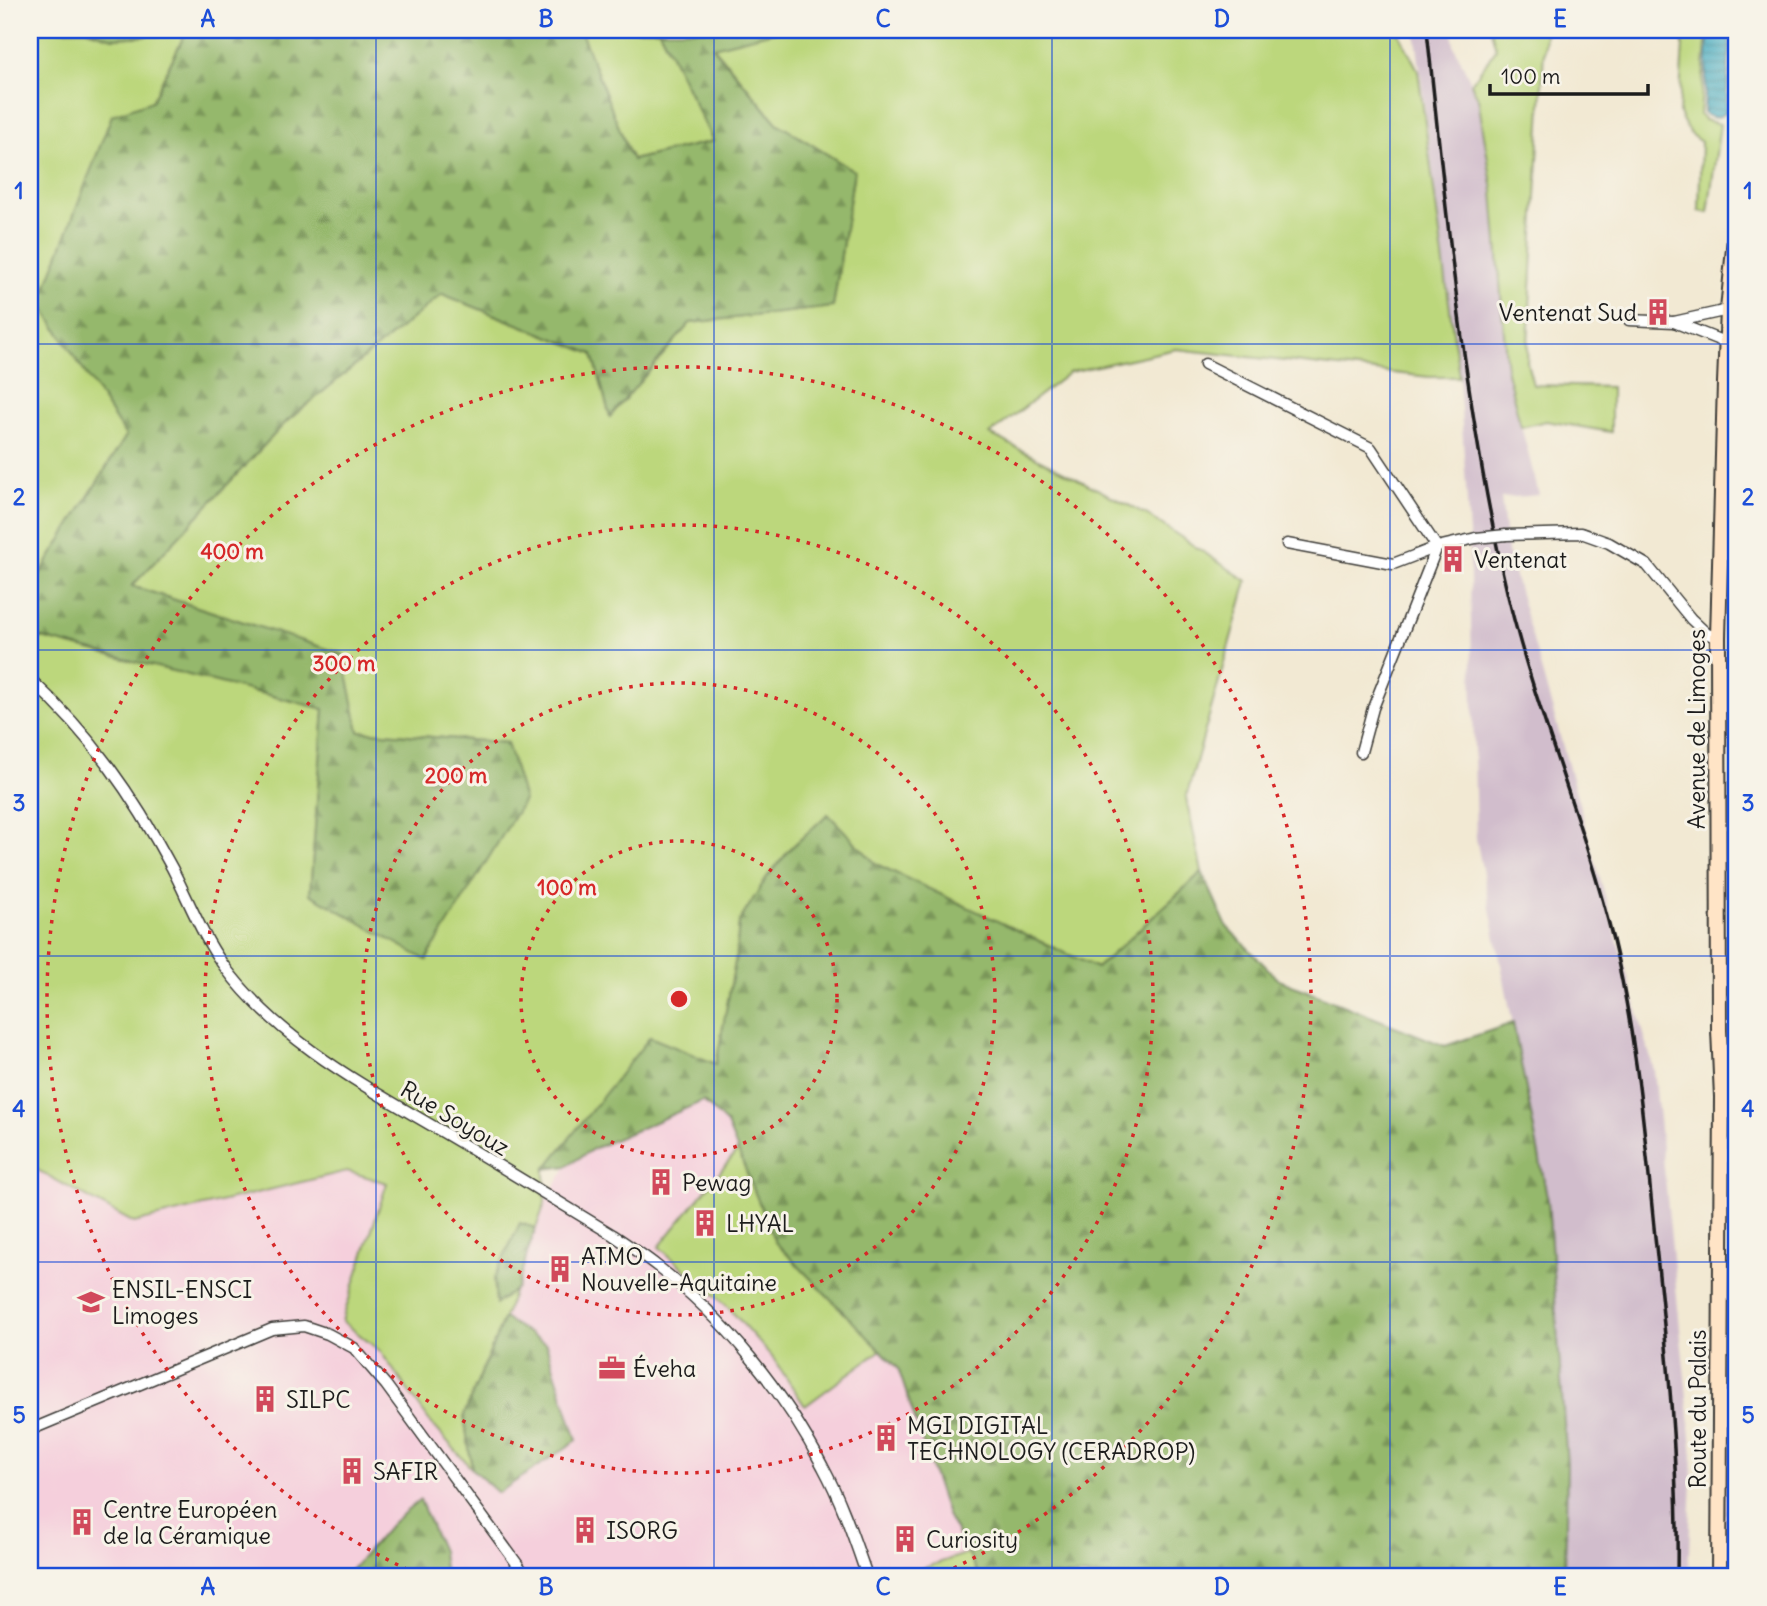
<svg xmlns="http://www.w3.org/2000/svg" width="1767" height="1606" viewBox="0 0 1767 1606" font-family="Delius,sans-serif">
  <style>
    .built { fill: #f5cfdc }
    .industrial { fill: url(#industrial-furrows) }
    .railway { fill: #d1bdcc }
    .green { fill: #bcd77c; stroke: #6c7a4c; stroke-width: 2 }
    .forest { fill: url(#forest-firs); stroke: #586a44; stroke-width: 2 }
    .water { fill: url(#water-rules); stroke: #2e626e; stroke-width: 2 }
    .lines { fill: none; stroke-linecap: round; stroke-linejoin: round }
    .street-casing { stroke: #3c3b37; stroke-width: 13 }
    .secondary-casing { stroke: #3c3b37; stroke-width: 18 }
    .street { stroke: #fff; stroke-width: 10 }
    .secondary { stroke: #ffe4c6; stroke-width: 14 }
    .rail { stroke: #1c1c1c; stroke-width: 3.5 }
    .street-bridge-casing { stroke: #3c3b37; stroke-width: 13; stroke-linecap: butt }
    .street-bridge { stroke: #fff; stroke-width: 10 }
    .grid { fill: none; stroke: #1d4ed8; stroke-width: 2; stroke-opacity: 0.55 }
    .ring { fill: none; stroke: #d62828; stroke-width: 3.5; stroke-dasharray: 3.5 7 }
    .labels { text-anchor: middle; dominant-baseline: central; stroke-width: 6; stroke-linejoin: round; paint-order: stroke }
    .poi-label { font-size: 23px; fill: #1c1c1c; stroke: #f7f3e8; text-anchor: start }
    .street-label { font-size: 23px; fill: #1c1c1c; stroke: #f7f3e8 }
    .centre { fill: #d62828; stroke: #f7f3e8; stroke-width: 3.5 }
    .ring-label { font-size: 21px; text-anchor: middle; font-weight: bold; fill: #d62828; stroke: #f7f3e8; stroke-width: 6; stroke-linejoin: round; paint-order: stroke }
    .neatline { fill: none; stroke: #1d4ed8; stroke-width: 2.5 }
    .grid-label { font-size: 23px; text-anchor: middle; font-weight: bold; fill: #1d4ed8 }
  </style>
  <defs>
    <pattern id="industrial-furrows" width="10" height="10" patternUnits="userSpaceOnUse" patternTransform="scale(1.75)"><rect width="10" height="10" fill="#d1bdcc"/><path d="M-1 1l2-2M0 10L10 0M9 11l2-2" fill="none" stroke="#b3a2af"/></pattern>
    <pattern id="forest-firs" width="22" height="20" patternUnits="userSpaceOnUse" patternTransform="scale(1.75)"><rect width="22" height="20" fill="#95b86c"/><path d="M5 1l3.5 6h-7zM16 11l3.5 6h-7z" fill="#799558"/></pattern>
    <pattern id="water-rules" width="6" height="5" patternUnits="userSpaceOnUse" patternTransform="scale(1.75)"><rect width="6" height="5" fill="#3fa9bf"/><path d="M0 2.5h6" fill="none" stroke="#34899a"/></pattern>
  </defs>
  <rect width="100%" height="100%" fill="#f7f3e8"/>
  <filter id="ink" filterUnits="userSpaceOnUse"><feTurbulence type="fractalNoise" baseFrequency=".0143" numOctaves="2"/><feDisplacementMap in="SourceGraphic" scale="14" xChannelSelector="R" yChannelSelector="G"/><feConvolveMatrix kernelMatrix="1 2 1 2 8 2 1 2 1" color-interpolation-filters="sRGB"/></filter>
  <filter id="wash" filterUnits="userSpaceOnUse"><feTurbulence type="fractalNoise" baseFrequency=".00686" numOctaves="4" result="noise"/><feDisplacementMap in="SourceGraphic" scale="28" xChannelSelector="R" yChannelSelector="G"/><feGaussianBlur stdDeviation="1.57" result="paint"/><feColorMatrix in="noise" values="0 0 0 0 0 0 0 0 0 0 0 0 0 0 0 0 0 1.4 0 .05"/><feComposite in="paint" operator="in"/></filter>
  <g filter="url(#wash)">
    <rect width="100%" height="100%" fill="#f2e9d3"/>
    <path class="built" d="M 703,1100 L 727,1123 L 775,1242 L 898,1368 L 947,1515 L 968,1553 L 900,1576 L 30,1576 L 30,1166 L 134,1223 L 347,1171 L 388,1183 L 342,1321 L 380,1351 L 431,1423 L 471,1468 L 464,1415 L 504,1318 L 545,1203 L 567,1166 L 593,1149 Z"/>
    <path class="industrial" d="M 1735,979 L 1737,980 L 1737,1576 L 1723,1576 Z"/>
    <path class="railway" d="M 1415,30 L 1452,30 L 1454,46 L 1478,98 L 1493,191 L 1507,372 L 1539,495 L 1501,498 L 1507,548 L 1654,1070 L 1693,1456 L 1688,1576 L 1565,1576 L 1567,1464 L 1548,1201 L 1476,838 L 1469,533 L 1459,377 Z"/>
    <g class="green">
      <path d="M 30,30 L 87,30 L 113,38 L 185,34 L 152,101 L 40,303 L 126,436 L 30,590 Z"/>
      <path d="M 580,30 L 659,30 L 713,141 L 632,160 Z"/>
      <path d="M 781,30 L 1397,30 L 1418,70 L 1459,377 L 1429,377 L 1176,349 L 1070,372 L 990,434 L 1146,514 L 1247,581 L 1186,798 L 1202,872 L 1097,968 L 876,864 L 828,815 L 793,846 L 767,877 L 739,922 L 736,957 L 716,1065 L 545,1169 L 545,1203 L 504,1318 L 464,1415 L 472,1469 L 431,1423 L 380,1351 L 342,1321 L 387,1183 L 347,1171 L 134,1223 L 30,1166 L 30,635 L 324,709 L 310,894 L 427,960 L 507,743 L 358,731 L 342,654 L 132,586 L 286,422 L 442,294 L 593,354 L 610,416 L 690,323 L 833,307 L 854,171 L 777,123 L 713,46 Z"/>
      <path d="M 1491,30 L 1648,30 L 1648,35 L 1545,31 L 1527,362 L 1533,385 L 1611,387 L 1611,432 L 1546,421 L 1521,427 L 1507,372 L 1493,191 L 1478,98 L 1471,84 L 1496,49 Z"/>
      <path d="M 1687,30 L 1707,30 L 1700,115 L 1704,120 L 1720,124 L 1708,213 L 1699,211 L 1701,142 L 1690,134 L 1679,114 L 1683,44 L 1681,36 Z"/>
      <path d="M 738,1150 L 775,1242 L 881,1350 L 805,1406 L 773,1358 L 726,1305 L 659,1247 Z"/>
      <path d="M 968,1553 L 980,1576 L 900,1576 Z"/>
    </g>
    <g class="forest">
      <path d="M 87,30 L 580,30 L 632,160 L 713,141 L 659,30 L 781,30 L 713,47 L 777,123 L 854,171 L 833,307 L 690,323 L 610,417 L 593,354 L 442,294 L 286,422 L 132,586 L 343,654 L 359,731 L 507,743 L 524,800 L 426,960 L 310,894 L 324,709 L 30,635 L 30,590 L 126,436 L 40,303 L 112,115 L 152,101 L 185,34 L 113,38 Z"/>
      <path d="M 828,814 L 876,864 L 1097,968 L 1202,872 L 1227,927 L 1279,980 L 1445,1046 L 1513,1023 L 1548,1201 L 1567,1464 L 1565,1576 L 980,1576 L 947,1515 L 898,1368 L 775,1242 L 727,1124 L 703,1101 L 593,1149 L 567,1166 L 545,1169 L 650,1037 L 716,1064 L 736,957 L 739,922 L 767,877 L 793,846 Z"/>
      <path d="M 520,1223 L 535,1228 L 517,1288 L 496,1304 L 494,1278 Z"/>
      <path d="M 504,1318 L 546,1344 L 577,1440 L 498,1493 L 472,1469 L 464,1415 Z"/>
      <path d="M 420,1500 L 442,1551 L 445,1576 L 346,1576 L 392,1523 Z"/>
    </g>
    <path class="water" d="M 1721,33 L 1727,35 L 1730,42 L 1726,112 C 1718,119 1713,119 1704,114 L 1708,38 L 1712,34 Z"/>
  </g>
  <g filter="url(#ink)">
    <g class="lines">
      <defs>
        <g id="street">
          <path d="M 1629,320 L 1674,322 L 1728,310"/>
          <path d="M 1674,322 L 1727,343"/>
          <path d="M 1205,364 L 1371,448 L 1437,547 L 1476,538"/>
          <path d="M 1506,535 L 1581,533 L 1609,543 L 1647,565 L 1691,619 L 1707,634 L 1718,637"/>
          <path d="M 1287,544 L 1393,564 L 1437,547"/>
          <path d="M 30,679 C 91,735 133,795 172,868 C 189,901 202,936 224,966 C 281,1043 365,1086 446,1134 C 502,1167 557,1201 613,1235 C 628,1245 643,1255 657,1266 C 725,1319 784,1391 823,1467 C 842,1502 854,1539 867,1576"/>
          <path d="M 1361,752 L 1373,708 L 1437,547"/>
          <path d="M 1722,1097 L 1737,1099"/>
          <path d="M 30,1430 L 272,1329 L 304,1326 L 328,1334 L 354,1348 L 386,1385 L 526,1576"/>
        </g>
        <path id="secondary" d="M 1719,1576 L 1722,1097 L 1719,1030 L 1718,637 L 1725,383 L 1728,310 L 1737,217"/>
      </defs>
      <use href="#street" class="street-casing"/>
      <use href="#secondary" class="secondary-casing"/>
      <use href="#street" class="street"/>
      <use href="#secondary" class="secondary"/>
      <path class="rail" d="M 1427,30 C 1446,210 1463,392 1502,570 C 1529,696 1582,815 1613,940 C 1637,1038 1645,1138 1655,1237 C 1667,1350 1679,1463 1677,1576"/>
      <defs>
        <path id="street-bridge" d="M 1476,538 L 1506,535"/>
      </defs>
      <use href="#street-bridge" class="street-bridge-casing"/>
      <use href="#street-bridge" class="street-bridge"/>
    </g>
  </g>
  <path class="grid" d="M 376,30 L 376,1576M 714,30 L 714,1576M 1052,30 L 1052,1576M 1390,30 L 1390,1576M 30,344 L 1737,344M 30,650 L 1737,650M 30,956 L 1737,956M 30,1262 L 1737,1262"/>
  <g class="ring">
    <circle cx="679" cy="999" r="158"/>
    <circle cx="679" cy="999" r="316"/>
    <circle cx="679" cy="999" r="474"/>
    <path d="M417 1574A632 632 0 1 1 941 1574"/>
  </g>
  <defs>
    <symbol id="building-bare" viewBox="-9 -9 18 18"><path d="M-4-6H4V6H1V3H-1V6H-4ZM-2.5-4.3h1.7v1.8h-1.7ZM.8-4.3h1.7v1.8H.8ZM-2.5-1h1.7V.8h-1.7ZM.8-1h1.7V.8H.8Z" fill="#d1495b" stroke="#f7f3e8" stroke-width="2.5" paint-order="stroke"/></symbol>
    <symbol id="university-bare" viewBox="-9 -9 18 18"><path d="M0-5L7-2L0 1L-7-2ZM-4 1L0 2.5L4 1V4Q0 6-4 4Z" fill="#d1495b" stroke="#f7f3e8" stroke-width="2.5" paint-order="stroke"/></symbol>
    <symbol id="office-bare" viewBox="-9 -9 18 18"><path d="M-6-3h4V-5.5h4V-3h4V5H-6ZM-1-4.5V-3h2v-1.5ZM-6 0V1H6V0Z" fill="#d1495b" stroke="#f7f3e8" stroke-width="2.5" paint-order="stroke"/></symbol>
  </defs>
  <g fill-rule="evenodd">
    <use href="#building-bare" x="1639" y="293" width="38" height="38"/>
    <use href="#building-bare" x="1434" y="540" width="38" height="38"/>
    <use href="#building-bare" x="642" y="1163" width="38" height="38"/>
    <use href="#building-bare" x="686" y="1204" width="38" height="38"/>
    <use href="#building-bare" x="541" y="1250" width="38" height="38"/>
    <use href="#university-bare" x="72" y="1283" width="38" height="38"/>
    <use href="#office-bare" x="593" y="1349" width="38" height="38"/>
    <use href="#building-bare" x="246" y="1380" width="38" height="38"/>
    <use href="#building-bare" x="867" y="1419" width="38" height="38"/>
    <use href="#building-bare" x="333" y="1452" width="38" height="38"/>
    <use href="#building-bare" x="63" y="1503" width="38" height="38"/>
    <use href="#building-bare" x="566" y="1511" width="38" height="38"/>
    <use href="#building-bare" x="886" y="1520" width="38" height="38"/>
  </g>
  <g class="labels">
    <g class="poi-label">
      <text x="1637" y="312" text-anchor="end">Ventenat Sud</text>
      <text x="1474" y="559">Ventenat</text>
      <text x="682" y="1182">Pewag</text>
      <text x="726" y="1223">LHYAL</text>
      <text x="581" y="1256">ATMO<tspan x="581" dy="26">Nouvelle-Aquitaine</tspan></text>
      <text x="112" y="1289">ENSIL-ENSCI<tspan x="112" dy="26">Limoges</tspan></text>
      <text x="633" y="1368">Éveha</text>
      <text x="286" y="1399">SILPC</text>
      <text x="907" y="1425">MGI DIGITAL<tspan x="907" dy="26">TECHNOLOGY (CERADROP)</tspan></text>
      <text x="373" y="1471">SAFIR</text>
      <text x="103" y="1509">Centre Européen<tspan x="103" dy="26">de la Céramique</tspan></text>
      <text x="606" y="1530">ISORG</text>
      <text x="926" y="1539">Curiosity</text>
    </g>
    <g class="street-label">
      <text transform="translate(1696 729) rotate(-90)">Avenue de Limoges</text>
      <text transform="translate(455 1118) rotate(31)">Rue Soyouz</text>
      <text transform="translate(1697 1409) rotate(-90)">Route du Palais</text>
    </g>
  </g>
  <circle cx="679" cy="999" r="10" class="centre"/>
  <g class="ring-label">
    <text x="232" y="559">400 m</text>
    <text x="344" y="671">300 m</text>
    <text x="456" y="783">200 m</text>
    <text x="567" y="895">100 m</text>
  </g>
  <rect width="1767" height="1606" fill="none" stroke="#f7f3e8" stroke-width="77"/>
  <path d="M1490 84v10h158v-10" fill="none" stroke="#1c1c1c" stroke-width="3.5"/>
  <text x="1501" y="84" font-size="21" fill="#1c1c1c" stroke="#f7f3e8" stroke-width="5" paint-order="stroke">100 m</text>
  <rect x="38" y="38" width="1690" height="1530" class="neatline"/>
  <g class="grid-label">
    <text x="208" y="27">A</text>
    <text x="546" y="27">B</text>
    <text x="883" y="27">C</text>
    <text x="1222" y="27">D</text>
    <text x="1560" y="27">E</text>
    <text x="19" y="199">1</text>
    <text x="1748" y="199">1</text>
    <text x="19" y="505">2</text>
    <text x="1748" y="505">2</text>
    <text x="19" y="811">3</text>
    <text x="1748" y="811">3</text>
    <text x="19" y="1117">4</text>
    <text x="1748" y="1117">4</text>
    <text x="19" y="1423">5</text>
    <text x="1748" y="1423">5</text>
    <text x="208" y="1595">A</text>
    <text x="546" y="1595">B</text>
    <text x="883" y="1595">C</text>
    <text x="1222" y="1595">D</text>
    <text x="1560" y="1595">E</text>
  </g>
</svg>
